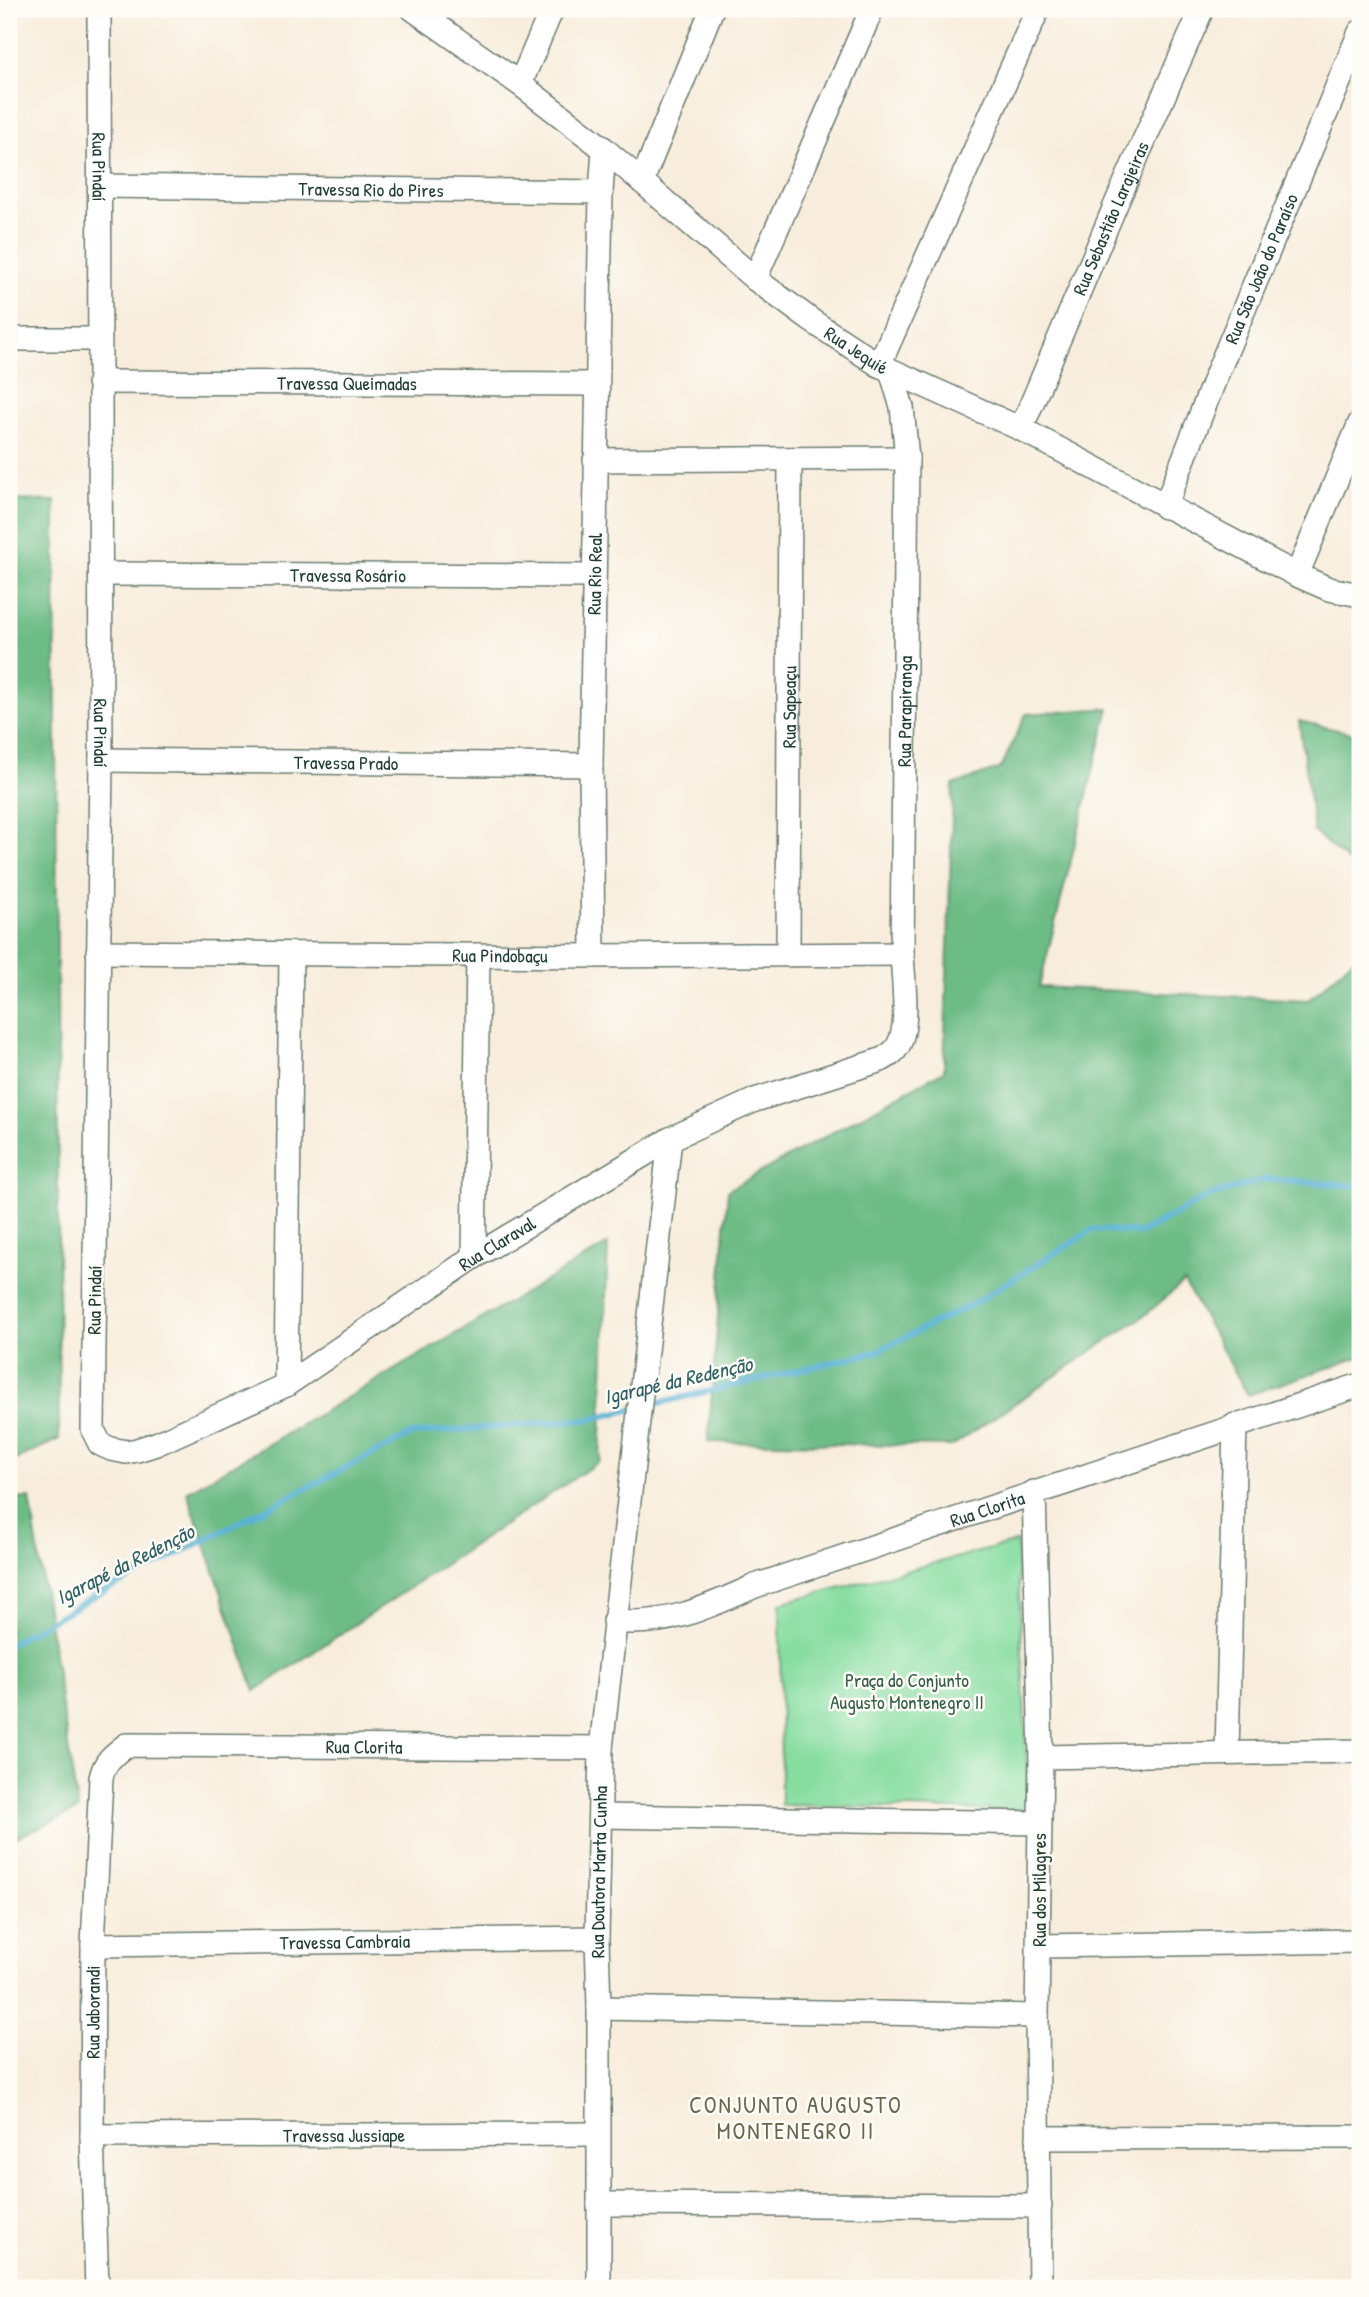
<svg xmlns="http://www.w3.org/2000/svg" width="1369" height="2297" viewBox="0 0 1369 2297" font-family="'Patrick Hand',sans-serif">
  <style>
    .green { fill: #87dda0; stroke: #538d6a; stroke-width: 2 }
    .forest { fill: #6dbc86; stroke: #467c5d; stroke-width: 2 }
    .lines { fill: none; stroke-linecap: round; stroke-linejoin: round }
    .stream { stroke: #58b2d6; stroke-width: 6 }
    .street-casing { stroke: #6b7b6f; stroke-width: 26 }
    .street { stroke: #fff; stroke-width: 23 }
    .labels { text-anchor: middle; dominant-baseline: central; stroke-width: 5; stroke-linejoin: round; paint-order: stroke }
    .street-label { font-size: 19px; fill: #1f3d34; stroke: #fdfcf7 }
    .park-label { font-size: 19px; fill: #345d4a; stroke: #fdfcf7 }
    .water-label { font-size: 21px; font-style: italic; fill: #306065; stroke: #fdfcf7 }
    .quarter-label { font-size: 23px; letter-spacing: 2px; fill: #69674d; stroke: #fdfcf7 }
  </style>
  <rect width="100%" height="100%" fill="#fdfcf7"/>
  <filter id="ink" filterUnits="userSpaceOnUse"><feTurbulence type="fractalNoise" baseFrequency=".0143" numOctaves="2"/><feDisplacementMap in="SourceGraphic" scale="14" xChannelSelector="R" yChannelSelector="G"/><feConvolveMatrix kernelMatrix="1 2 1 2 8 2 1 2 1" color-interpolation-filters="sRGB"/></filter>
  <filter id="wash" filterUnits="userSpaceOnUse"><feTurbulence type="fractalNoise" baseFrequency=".00686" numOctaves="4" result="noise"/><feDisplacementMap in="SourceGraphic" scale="28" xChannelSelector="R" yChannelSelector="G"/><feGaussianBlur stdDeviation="1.57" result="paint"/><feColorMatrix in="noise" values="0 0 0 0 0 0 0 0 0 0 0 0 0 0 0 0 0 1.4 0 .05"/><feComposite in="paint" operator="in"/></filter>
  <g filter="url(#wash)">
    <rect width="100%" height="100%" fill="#f8eddc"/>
    <path class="green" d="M 1017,1542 L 1029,1811 L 781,1805 L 780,1603 Z"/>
    <g class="forest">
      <path d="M 9,500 L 55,501 L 59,1439 L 9,1463 Z"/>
      <path d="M 1109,708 L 1039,987 L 1309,1000 L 1360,953 L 1360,1357 L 1248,1395 L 1184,1282 L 1145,1315 L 952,1446 L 708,1442 L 728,1190 L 944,1071 L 953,785 L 1001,768 L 1026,714 Z"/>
      <path d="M 1299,721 L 1360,735 L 1360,872 L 1314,832 Z"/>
      <path d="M 608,1244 L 600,1461 L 255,1691 L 187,1492 Z"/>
      <path d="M 30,1498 L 78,1810 L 9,1841 L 9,1499 Z"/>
    </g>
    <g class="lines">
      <path class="stream" d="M 9,1644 L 95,1596 L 412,1434 L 586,1420 L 876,1352 L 973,1304 L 1094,1229 L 1141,1233 L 1207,1197 L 1266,1179 L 1360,1186"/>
    </g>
  </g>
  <g filter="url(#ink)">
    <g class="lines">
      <defs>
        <g id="street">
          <path id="s1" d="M 99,9 L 101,760 L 93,1430 L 100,1444 L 111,1449 L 126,1452 L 137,1450 L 156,1444 L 286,1385 L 474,1257 L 670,1139 L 755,1100 L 881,1060 C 888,1056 894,1053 898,1046 C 910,1026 903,978 902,954 L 907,458 L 902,407 L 891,371"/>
          <path id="s2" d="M 413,9 L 520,84 L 604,149 L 755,279 L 812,321 L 879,365 L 1021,429 L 1297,575 L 1329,589 L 1360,595"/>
          <path d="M 520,84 L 552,9"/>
          <path d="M 642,181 L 712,9"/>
          <path id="s3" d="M 100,186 L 601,192 L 604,149"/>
          <path d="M 755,279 L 872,9"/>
          <path d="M 9,339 L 99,339"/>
          <path d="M 879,365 L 1038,9"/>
          <path id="s4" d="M 99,382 L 597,384"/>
          <path id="s5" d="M 1021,429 L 1116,204 L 1202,9"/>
          <path d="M 595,460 L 907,458"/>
          <path id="s6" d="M 1165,507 L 1216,376 L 1360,32"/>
          <path id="s7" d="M 101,574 L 593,576"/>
          <path d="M 1297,575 L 1360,423"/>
          <path id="s8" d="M 101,760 L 591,765"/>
          <path id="s9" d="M 98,952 L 593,956 L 902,954"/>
          <path id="s10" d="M 788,955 L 790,459"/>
          <path id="s11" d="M 593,956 L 591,765 L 601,192"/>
          <path d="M 474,1257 L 478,955"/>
          <path d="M 286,1385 L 291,955"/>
          <path d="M 1034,1492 L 1041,1757 L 1037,2016 L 1040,2288"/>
          <path id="s12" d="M 614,1621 C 666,1627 708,1607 755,1586 L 1360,1385"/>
          <path d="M 1227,1753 L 1235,1425"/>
          <path d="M 1041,1757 L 1360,1751"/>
          <path d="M 600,1816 L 1039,1823"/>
          <path id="s13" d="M 93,1945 L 597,1938"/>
          <path d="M 1040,1946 L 1360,1941"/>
          <path d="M 599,2008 L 1037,2016"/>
          <path id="s14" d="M 92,2136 L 597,2134"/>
          <path d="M 1038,2138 L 1360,2137"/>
          <path d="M 599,2204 L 1040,2206"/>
          <path id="s15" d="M 97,2288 L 92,2136 L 93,1945 L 101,1778 C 104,1762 113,1755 126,1745 L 601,1748"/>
          <path id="s16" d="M 599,2288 L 599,2008 L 597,1938 L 601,1748 L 670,1139"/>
        </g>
      </defs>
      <use href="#street" class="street-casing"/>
      <use href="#street" class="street"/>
    </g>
  </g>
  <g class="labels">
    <g class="street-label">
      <text stroke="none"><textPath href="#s1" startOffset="158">Rua Pindaí</textPath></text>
      <text stroke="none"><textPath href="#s3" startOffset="271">Travessa Rio do Pires</textPath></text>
      <text stroke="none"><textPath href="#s5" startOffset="229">Rua Sebastião Larajeiras</textPath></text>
      <text stroke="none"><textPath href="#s6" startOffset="257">Rua São João do Paraíso</textPath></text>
      <text stroke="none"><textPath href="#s2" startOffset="560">Rua Jequié</textPath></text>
      <text stroke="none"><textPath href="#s4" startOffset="248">Travessa Queimadas</textPath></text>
      <text stroke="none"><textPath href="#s11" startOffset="382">Rua Rio Real</textPath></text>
      <text stroke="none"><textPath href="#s7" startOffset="247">Travessa Rosário</textPath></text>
      <text stroke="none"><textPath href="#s10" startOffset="248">Rua Sapeaçu</textPath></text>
      <text stroke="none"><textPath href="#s1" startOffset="2678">Rua Parapiranga</textPath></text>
      <text stroke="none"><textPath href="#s1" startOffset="724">Rua Pindaí</textPath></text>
      <text stroke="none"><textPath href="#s8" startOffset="245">Travessa Prado</textPath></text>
      <text stroke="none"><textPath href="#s9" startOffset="402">Rua Pindobaçu</textPath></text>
      <text stroke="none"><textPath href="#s1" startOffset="1892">Rua Claraval</textPath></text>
      <text transform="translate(94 1300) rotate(-89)">Rua Pindaí</text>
      <text stroke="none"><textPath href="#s12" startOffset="392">Rua Clorita</textPath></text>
      <text stroke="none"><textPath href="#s15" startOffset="791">Rua Clorita</textPath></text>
      <text stroke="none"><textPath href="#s16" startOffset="416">Rua Doutora Marta Cunha</textPath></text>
      <text transform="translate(1039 1890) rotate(-90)">Rua dos Milagres</text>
      <text stroke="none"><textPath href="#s13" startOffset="252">Travessa Cambraia</textPath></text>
      <text stroke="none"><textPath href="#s15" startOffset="276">Rua Jaborandi</textPath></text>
      <text stroke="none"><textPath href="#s14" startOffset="252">Travessa Jussiape</textPath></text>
    </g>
    <g class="park-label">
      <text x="907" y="1680">Praça do Conjunto<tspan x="907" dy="22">Augusto Montenegro II</tspan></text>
    </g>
    <g class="water-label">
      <text transform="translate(678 1380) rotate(-13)">Igarapé da Redenção</text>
      <text transform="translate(125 1564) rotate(-27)">Igarapé da Redenção</text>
    </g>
    <g class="quarter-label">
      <text x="796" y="2104">CONJUNTO AUGUSTO<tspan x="796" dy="26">MONTENEGRO II</tspan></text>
    </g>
  </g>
  <rect width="1369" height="2297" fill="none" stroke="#fdfcf7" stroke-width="35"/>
</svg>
